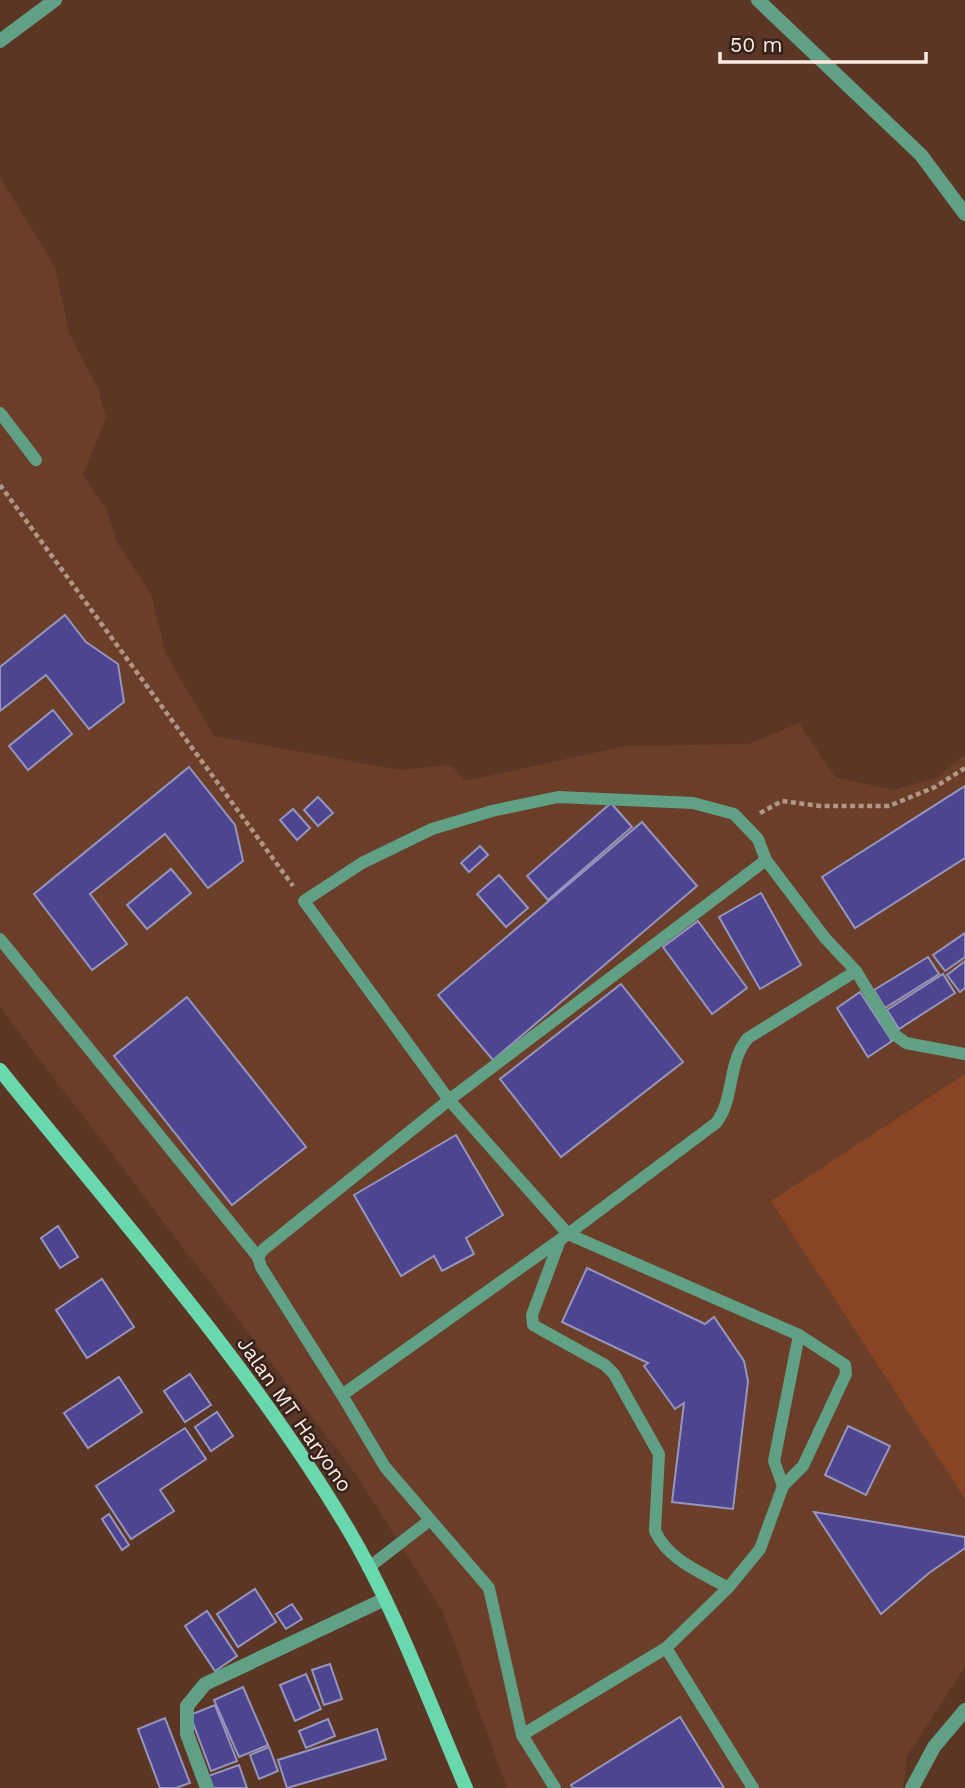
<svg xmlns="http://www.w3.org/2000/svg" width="965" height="1788" viewBox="0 0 965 1788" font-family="'Work Sans',sans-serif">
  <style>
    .built { fill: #6b3e29 }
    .green { fill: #884423 }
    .building { fill: #4d458f; stroke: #9695bf; stroke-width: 2 }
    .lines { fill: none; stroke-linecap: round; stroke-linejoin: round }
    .path { stroke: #b19588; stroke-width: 4.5; stroke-dasharray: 5 3.5; stroke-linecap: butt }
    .service { stroke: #60a186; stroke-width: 12 }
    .minor { stroke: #60a186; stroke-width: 14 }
    .secondary { stroke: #69d8ac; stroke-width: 14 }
    .labels { text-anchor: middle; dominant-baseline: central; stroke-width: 5; stroke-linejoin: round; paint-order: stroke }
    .street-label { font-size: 21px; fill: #ffebe2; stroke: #34221b }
  </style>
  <rect width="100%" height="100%" fill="#5b3624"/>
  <path class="built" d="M 0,177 L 55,267 L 69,332 L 99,391 L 106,418 L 83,475 L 107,510 L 116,541 L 151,594 L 166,654 L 214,736 L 400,770 L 451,765 L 465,781 L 626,746 L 748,744 L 799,723 L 835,777 L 893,790 L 936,778 L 965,754 L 965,1667 L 907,1756 L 903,1788 L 507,1788 L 443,1612 L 357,1476 L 0,1007 Z"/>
  <path class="green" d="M 965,1074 L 965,1499 L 771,1201 Z"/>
  <g class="building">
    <path d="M 65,615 L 86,642 L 118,664 L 124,702 L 89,729 L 46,675 L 0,711 L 0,667 Z"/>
    <path d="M 53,710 L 72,734 L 28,770 L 9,746 Z"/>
    <path d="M 189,767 L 235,825 L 243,861 L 208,888 L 165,834 L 90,894 L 127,944 L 92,970 L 34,894 Z"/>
    <path d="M 965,786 L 965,858 L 855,928 L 822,877 Z"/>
    <path d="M 318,797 L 333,813 L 318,826 L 304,810 Z"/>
    <path d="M 611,803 L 632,827 L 548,900 L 527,876 Z"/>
    <path d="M 293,809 L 310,828 L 297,840 L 280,820 Z"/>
    <path d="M 642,822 L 697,886 L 493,1060 L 438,995 Z"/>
    <path d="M 480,846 L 488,855 L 469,872 L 461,863 Z"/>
    <path d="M 171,869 L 191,893 L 147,929 L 127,905 Z"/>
    <path d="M 499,875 L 528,908 L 506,927 L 477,894 Z"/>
    <path d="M 761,893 L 801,965 L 760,989 L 719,917 Z"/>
    <path d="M 698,921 L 747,988 L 712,1014 L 663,947 Z"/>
    <path d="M 965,933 L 965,957 L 945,971 L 933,955 Z"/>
    <path d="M 928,957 L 939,974 L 885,1008 L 874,990 Z"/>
    <path d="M 965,961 L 965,988 L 960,992 L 947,975 Z"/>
    <path d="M 943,974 L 955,993 L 899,1029 L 887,1010 Z"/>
    <path d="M 621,984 L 683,1062 L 561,1157 L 500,1079 Z"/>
    <path d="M 860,992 L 892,1041 L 868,1057 L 837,1008 Z"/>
    <path d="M 187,997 L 306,1147 L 232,1205 L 114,1056 Z"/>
    <path d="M 456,1135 L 503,1215 L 466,1238 L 474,1254 L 442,1271 L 434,1256 L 401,1276 L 354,1195 Z"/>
    <path d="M 58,1226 L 78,1257 L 60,1268 L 41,1238 Z"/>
    <path d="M 587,1268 L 705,1324 L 714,1317 L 744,1361 L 748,1381 L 733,1509 L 672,1502 L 684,1403 L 675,1409 L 644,1366 L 648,1363 L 562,1322 Z"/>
    <path d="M 102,1279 L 134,1327 L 87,1358 L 56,1310 Z"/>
    <path d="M 190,1374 L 211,1405 L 185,1422 L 164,1391 Z"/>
    <path d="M 119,1377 L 142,1412 L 88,1448 L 64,1413 Z"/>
    <path d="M 217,1412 L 233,1436 L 211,1451 L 195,1427 Z"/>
    <path d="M 848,1426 L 890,1446 L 866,1495 L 825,1475 Z"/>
    <path d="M 185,1428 L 206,1459 L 160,1490 L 174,1511 L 131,1539 L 96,1486 Z"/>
    <path d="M 814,1512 L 965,1537 L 965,1548 L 929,1573 L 881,1614 Z"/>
    <path d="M 109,1514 L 129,1545 L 122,1550 L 102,1519 Z"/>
    <path d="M 255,1589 L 276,1622 L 238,1647 L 217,1614 Z"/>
    <path d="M 292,1604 L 302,1619 L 286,1629 L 276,1614 Z"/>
    <path d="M 207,1611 L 237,1656 L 215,1671 L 185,1626 Z"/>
    <path d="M 330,1664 L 342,1699 L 324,1705 L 312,1670 Z"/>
    <path d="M 306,1674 L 321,1709 L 295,1721 L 280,1685 Z"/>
    <path d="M 243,1687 L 268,1745 L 239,1757 L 214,1700 Z"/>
    <path d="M 215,1705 L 237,1761 L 211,1771 L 190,1715 Z"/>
    <path d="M 680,1717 L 724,1788 L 573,1788 L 571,1785 Z"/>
    <path d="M 165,1718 L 190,1783 L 176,1788 L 160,1788 L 138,1729 Z"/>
    <path d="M 328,1719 L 335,1736 L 306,1748 L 299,1731 Z"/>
    <path d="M 377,1729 L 386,1759 L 287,1788 L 278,1760 Z"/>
    <path d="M 269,1747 L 278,1771 L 259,1779 L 250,1755 Z"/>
    <path d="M 239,1765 L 247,1788 L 212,1788 L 208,1776 Z"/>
  </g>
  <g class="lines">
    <g class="path">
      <path d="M 0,485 L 293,886"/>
      <path d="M 760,813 L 782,801 L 820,806 L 889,806 L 935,787 L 965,768"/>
    </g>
    <g class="service">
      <path d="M 0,413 L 36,460"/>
      <path d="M 0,939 L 258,1257"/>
      <path d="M 856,971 L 894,1034 L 906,1043 L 965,1054"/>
      <path d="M 560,1240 L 532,1315 L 533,1325 L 605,1365 L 614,1374 L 659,1454 L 655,1531 C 669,1561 701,1572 728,1588"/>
      <path d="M 342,1395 L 261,1267 L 258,1257 L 264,1249 L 449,1100 L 766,860 L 825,938 L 856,971 L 748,1038 C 727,1062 735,1099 716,1123 L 568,1234 L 342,1395 L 385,1467 L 489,1588 L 522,1735 L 666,1648 L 728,1588 L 760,1549 L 783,1486 L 803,1466 L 846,1374 L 845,1365 L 799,1335 L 568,1234 L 449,1100 L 304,901 L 362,863 L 432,829 L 492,811 L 558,797 L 693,803 L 734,814 L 758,839 L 766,860"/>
      <path d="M 783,1486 L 774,1461 L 799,1335"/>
      <path d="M 368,1568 L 430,1520"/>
      <path d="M 666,1648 L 753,1788"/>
      <path d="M 522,1735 L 555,1788"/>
    </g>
    <g class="minor">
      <path d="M 758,0 L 921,155 L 965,214"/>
      <path d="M 0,41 L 55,0"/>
      <path d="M 207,1788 L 187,1734 L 187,1706 L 205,1684 L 385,1599"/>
      <path d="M 912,1788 L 934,1747 L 965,1710"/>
    </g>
    <path class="secondary" d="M 0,1070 C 119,1218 247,1361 345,1524 C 395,1607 428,1700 466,1788"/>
  </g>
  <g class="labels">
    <g class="street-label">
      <text transform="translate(295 1414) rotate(55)">Jalan MT Haryono</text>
    </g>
  </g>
  <path d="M720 52v10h206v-10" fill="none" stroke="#ffebe2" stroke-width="3.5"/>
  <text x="730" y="52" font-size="21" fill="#ffebe2" stroke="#34221b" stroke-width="5" paint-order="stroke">50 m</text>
</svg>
